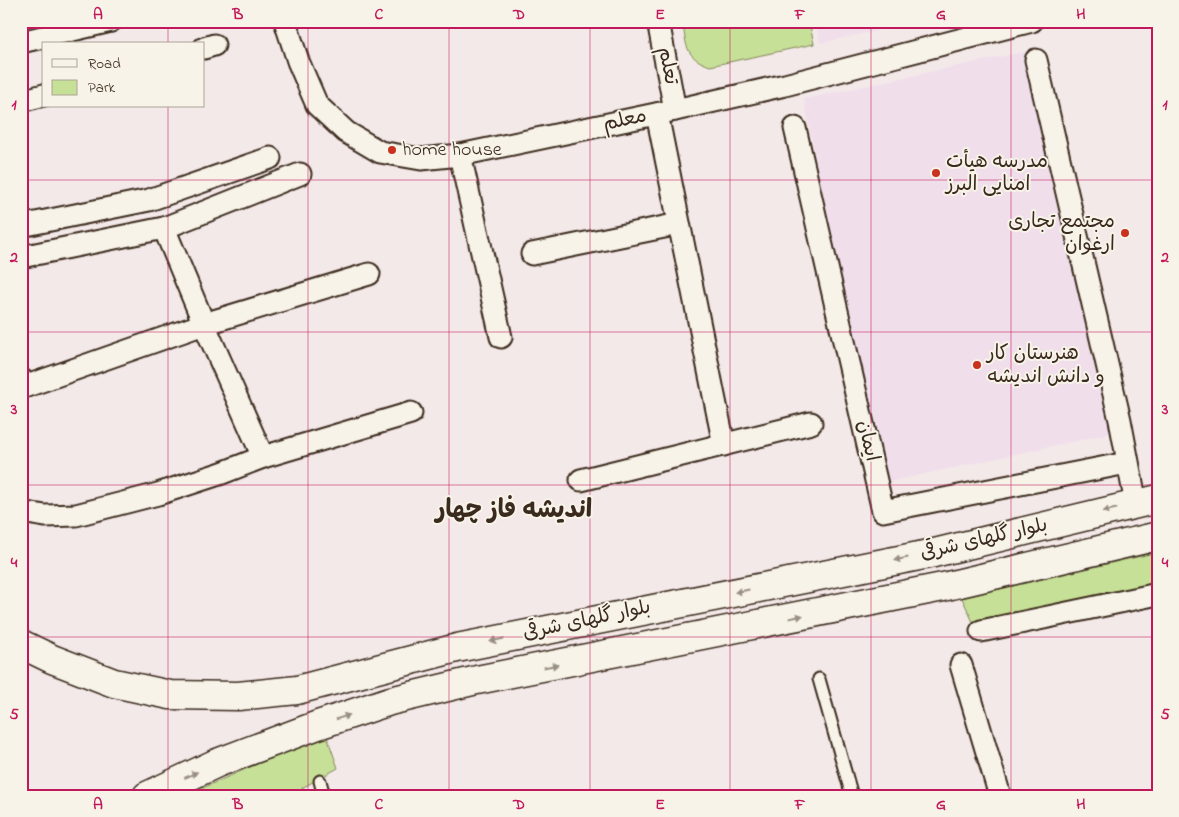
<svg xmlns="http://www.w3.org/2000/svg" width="1179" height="817" viewBox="0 0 1179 817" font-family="'Indie Flower','Playpen Sans Arabic',sans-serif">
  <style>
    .built { fill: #f0deeb }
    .green { fill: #c7e097; stroke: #81855a }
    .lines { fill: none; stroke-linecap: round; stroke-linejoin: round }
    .lane-casing { stroke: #3b2a1e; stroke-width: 15 }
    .street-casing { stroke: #3b2a1e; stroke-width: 25 }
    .secondary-casing { stroke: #3b2a1e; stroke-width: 31 }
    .lane { stroke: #f7f3e8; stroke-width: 11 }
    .street { stroke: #f7f3e8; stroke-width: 21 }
    .secondary { stroke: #f7f3e8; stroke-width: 28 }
    .oneway { fill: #998e83 }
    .grid { fill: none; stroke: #c2185b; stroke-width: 1; stroke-opacity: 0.55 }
    .poi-dot { fill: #c8321e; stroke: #f7f3e8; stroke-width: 2 }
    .labels { text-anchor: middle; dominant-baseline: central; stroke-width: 4; stroke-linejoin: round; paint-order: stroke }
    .street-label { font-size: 20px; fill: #3b2a1e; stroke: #f7f3e8 }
    .poi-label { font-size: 20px; fill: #3b2a1e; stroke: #f7f3e8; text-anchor: start }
    .district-label { font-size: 25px; font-weight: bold; fill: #3b2a1e; stroke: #f7f3e8 }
    .neatline { fill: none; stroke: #c2185b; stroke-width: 2 }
    .grid-label { font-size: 16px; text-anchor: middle; font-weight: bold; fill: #c2185b }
  </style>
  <rect width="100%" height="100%" fill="#f4e9e9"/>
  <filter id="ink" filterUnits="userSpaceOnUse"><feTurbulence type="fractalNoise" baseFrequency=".02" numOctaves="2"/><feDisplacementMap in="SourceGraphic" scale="10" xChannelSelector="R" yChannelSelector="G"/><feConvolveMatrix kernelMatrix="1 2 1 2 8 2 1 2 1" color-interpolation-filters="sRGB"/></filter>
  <g filter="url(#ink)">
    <g class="built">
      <path d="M 815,21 L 923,21 L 820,43 Z"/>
      <path d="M 1027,51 L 1112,433 L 884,483 L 842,297 L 804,99 Z"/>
    </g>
    <g class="green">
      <path d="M 682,21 L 809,21 L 814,44 L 710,66 C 684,57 687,45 682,21 Z"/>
      <path d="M 1158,552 L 1158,587 L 973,622 L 962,598 Z"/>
      <path d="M 326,734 L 338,768 L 302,788 L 304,796 L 184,796 Z"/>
    </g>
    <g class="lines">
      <defs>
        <g id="lane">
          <path d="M 819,679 L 852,796"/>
          <path d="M 320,781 L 324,796"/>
        </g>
        <g id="street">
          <path d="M 285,21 L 298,61 L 317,105 L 346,132 L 380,152 L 421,159 L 460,155 L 675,110 L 785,85 L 1032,21"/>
          <path d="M 658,21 L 675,110"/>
          <path d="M 21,42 L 111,21"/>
          <path d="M 204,48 L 214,45"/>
          <path d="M 1036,60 L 1120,420 L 1136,504"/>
          <path d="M 21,101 L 44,95"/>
          <path d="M 657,114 L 724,445"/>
          <path d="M 795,128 L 883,511 L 1127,463"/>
          <path d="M 460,155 L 501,337"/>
          <path d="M 21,226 L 149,200 L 270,158"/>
          <path d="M 164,228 L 204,324 L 263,457"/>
          <path d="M 532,254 L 679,224"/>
          <path d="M 21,257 L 164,228 L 300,174"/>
          <path d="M 21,379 L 24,387 L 204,324 L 369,274"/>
          <path d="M 581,480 L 811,423"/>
          <path d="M 21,512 L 45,516 L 76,515 L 158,494 L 222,473 L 263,457 L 411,413"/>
          <path d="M 981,631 L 1158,594"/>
          <path d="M 961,665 L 1000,796"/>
        </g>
        <g id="secondary">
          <path d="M 21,644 L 52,659 L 114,683 L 170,695 L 238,696 L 297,690 L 457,648 L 934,553 L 1158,499"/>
          <path d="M 147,796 L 217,763 L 318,725 L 390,701 L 477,680 L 943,587 L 1158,536"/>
        </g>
      </defs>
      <use href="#lane" class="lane-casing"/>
      <use href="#street" class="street-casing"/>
      <use href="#secondary" class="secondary-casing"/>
      <use href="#lane" class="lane"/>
      <use href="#street" class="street"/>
      <use href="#secondary" class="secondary"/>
    </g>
    <defs><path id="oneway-solid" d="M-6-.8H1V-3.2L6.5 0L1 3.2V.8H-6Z" transform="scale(1.25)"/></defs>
    <g class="oneway">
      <use href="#oneway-solid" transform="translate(1110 510) rotate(166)"/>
      <use href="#oneway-solid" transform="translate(901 559) rotate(169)"/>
      <use href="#oneway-solid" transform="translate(742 591) rotate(169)"/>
      <use href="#oneway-solid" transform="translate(796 617) rotate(-12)"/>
      <use href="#oneway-solid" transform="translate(497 640) rotate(168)"/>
      <use href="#oneway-solid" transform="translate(551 666) rotate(-11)"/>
      <use href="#oneway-solid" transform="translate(343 717) rotate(-18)"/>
      <use href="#oneway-solid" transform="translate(191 775) rotate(-25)"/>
    </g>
  </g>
  <path class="grid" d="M 168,21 L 168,44M 308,21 L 308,796M 449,21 L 449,796M 590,21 L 590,796M 730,21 L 730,796M 871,21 L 871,796M 1011,21 L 1011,796M 168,106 L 168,796M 21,180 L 1158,180M 21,332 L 1158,332M 21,485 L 1158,485M 21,637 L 1158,637"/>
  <g class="poi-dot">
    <circle cx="392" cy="150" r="5"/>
    <circle cx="936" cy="173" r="5"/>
    <circle cx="1125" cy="233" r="5"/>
    <circle cx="977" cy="365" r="5"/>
  </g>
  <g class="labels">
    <g class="street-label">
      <text transform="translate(667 66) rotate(79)">تعلم</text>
      <text transform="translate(625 121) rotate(-12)">معلم</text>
      <text transform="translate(867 441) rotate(77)">ایمان</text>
      <text transform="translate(984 540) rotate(-13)">بلوار گلهای شرقی</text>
      <text transform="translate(587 621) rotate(-12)">بلوار گلهای شرقی</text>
    </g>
    <g class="poi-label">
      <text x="402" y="150">home house</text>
      <text x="946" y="162">مدرسه هیأت<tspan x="946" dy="23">امنایی البرز</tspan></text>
      <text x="1115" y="222" text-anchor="end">مجتمع تجاری<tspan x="1115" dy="23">ارغوان</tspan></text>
      <text x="987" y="354">هنرستان کار<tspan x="987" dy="23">و دانش اندیشه</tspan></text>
    </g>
    <g class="district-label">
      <text x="514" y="511">اندیشه فاز چهار</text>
    </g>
  </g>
  <rect width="1179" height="817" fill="none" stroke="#f7f3e8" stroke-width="55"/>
  <rect x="42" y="42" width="162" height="65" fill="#f7f3e8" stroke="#aca397"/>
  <rect x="52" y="59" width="25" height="8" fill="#f7f3e8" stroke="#aca397"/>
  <text x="88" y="68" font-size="15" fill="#3b2a1e">Road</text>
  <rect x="52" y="80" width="25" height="15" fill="#c7e097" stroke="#aca397"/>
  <text x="88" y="92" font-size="15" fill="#3b2a1e">Park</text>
  <rect x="28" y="28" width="1124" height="762" class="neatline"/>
  <g class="grid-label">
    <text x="98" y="19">A</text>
    <text x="238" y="19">B</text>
    <text x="379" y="19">C</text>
    <text x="519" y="19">D</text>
    <text x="660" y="19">E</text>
    <text x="800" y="19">F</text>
    <text x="941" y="19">G</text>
    <text x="1081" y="19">H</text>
    <text x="14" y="109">1</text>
    <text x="1165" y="109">1</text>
    <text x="14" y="262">2</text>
    <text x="1165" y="262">2</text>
    <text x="14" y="414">3</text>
    <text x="1165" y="414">3</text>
    <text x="14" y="567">4</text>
    <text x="1165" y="567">4</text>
    <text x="14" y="719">5</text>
    <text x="1165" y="719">5</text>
    <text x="98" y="809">A</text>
    <text x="238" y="809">B</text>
    <text x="379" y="809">C</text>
    <text x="519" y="809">D</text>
    <text x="660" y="809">E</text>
    <text x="800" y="809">F</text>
    <text x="941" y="809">G</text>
    <text x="1081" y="809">H</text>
  </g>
</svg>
